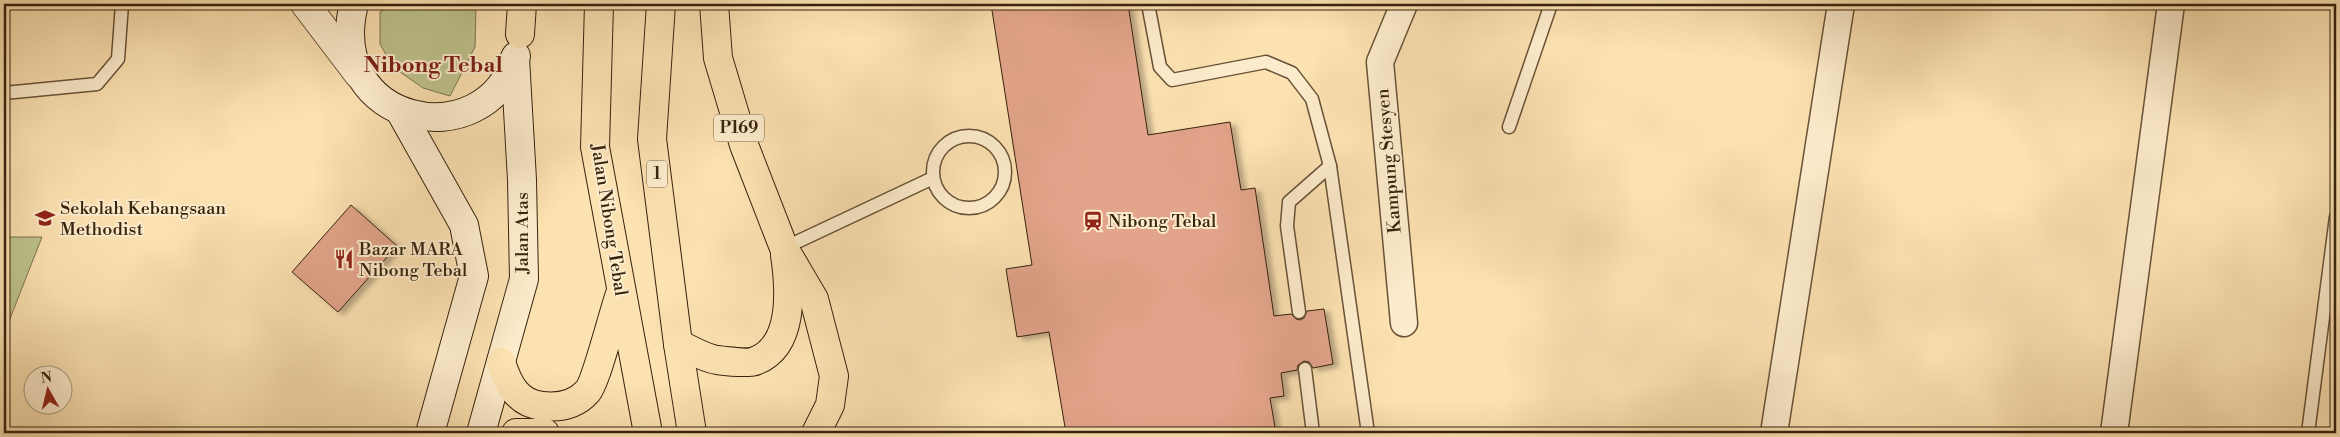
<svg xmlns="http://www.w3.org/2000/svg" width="2340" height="437" viewBox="0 0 2340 437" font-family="'Libre Bodoni',serif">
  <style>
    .green { fill: #bec38d; stroke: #7a734e }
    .building { fill: #e2a48a; stroke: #36230e; filter: url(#shadow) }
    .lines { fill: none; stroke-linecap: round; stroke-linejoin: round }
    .service-casing { stroke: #685237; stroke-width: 15 }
    .minor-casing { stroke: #685237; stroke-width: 29 }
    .tertiary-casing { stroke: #685237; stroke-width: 30 }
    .secondary-casing { stroke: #36230e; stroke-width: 30 }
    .trunk-casing { stroke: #36230e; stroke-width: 30 }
    .service { stroke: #fdeccc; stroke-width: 12 }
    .minor { stroke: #fdeccc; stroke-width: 26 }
    .tertiary { stroke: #fdeccc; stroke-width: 28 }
    .secondary { stroke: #fdeccc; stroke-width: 28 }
    .trunk { stroke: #fce1b1; stroke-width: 28 }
    .labels { text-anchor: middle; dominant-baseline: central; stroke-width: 4; stroke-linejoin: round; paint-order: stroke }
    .shield { fill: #fdeccc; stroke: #725f47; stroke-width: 1 }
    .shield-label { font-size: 16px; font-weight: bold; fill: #36230e }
    .street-label { font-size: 18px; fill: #36230e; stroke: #fdeccc }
    .poi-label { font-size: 18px; fill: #36230e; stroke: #fdeccc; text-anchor: start }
    .district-label { font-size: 22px; font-weight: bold; fill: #7a1f14; stroke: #fdeccc }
  </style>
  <defs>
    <filter id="shadow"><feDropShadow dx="5.5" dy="3" stdDeviation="2.5" flood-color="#0004"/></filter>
  </defs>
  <rect width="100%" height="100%" fill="#fce1b1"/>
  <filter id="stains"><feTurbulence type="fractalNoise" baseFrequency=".004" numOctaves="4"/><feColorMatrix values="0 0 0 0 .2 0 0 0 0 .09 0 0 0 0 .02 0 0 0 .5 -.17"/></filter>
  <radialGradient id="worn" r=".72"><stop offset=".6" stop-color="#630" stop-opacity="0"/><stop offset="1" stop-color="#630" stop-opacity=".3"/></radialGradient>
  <g class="green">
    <path d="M 390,4 L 476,4 L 475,47 L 450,96 L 423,88 L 393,67 L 380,44 L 380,12 Z"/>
    <path d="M 4,237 L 42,237 L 4,334 Z"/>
  </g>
  <g class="building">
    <path d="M 991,4 L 1128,4 L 1148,135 L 1230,122 L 1241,190 L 1255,188 L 1274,316 L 1291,314 L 1296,319 L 1300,320 L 1304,318 L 1307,311 L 1324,309 L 1333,364 L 1313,368 L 1309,362 L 1304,361 L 1298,365 L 1297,370 L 1281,373 L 1284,396 L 1270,398 L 1276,433 L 1066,433 L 1049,332 L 1017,337 L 1006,269 L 1032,265 Z"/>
    <path d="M 351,205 L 397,246 L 338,312 L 292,272 Z"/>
  </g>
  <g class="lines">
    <defs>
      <g id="service">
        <path d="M 1148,4 L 1160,67 L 1172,80 L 1266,62 L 1292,73 L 1312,99 L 1330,166 L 1368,433"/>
        <path d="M 4,93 L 97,84 L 118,59 L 122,4"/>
        <path d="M 1509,127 L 1551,4"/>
        <circle cx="969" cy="172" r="36"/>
        <path d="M 784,248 L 933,178"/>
        <path d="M 1299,312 L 1287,226 L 1289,202 L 1330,166"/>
        <path d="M 1305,369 L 1313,433"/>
        <path d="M 2308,433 L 2336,217"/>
      </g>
      <g id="minor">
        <path d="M 1404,323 L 1380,62 L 1404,4"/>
        <path d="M 1774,433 L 1841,4"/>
        <path d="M 2114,433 L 2171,4"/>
      </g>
      <path id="tertiary" d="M 305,4 L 359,75"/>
      <g id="secondary">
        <path d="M 354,4 C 323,125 485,159 516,56"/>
        <path d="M 400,111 L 464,225 L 474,276 L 430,433"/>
        <path d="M 481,433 L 524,279 L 522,180 L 515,58"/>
      </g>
      <g id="trunk">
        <path d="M 599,4 L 595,147 L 648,433"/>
        <path d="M 661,4 L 652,139 L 678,344 L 692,433"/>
        <path d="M 714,4 L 718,58 L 744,145 L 784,248 L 814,299 L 834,376 L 830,405 L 816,433"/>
        <path d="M 520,34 L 522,4"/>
        <path d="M 678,344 C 690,349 704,358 717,360 C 725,361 749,364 755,361 C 795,346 790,289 785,255"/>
        <path d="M 501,362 C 508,384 517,403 542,406 C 559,408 575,405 587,392 C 596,383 614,310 620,294"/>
        <path d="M 516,433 L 545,433"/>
      </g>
    </defs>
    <use href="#service" class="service-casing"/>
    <use href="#minor" class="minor-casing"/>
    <use href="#tertiary" class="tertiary-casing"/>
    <use href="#secondary" class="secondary-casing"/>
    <use href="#trunk" class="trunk-casing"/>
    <use href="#service" class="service"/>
    <use href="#minor" class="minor"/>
    <use href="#tertiary" class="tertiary"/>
    <use href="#secondary" class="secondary"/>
    <use href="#trunk" class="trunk"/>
  </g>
  <defs>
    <symbol id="school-bare" viewBox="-9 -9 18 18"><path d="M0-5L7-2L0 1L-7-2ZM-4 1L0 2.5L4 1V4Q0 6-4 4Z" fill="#8f2418" stroke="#fdeccc" stroke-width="2.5" paint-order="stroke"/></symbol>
    <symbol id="station-bare" viewBox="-9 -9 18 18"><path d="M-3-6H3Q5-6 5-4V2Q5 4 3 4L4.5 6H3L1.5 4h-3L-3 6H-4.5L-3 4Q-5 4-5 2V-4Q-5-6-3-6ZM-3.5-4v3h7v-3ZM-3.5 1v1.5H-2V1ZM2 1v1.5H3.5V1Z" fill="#8f2418" stroke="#fdeccc" stroke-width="2.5" paint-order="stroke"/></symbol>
    <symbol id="restaurant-bare" viewBox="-9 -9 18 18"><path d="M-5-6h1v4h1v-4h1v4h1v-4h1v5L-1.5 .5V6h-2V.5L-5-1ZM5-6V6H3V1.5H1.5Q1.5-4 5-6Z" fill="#8f2418" stroke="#fdeccc" stroke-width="2.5" paint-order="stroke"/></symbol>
  </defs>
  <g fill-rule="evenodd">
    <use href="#school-bare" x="31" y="204" width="28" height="28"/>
    <use href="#station-bare" x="1079" y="207" width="28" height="28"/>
    <use href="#restaurant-bare" x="330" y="245" width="28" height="28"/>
  </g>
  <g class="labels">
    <g class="shield">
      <rect x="714" y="114.5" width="50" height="27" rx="4"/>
      <rect x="647" y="160.5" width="20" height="27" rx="4"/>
    </g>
    <g class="shield-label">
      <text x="739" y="128">P169</text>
      <text x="657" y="174">1</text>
    </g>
    <g class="street-label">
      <text transform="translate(1389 161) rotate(-95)">Kampung Stesyen</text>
      <text transform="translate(609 220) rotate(81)">Jalan Nibong Tebal</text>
      <text transform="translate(522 233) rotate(-90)">Jalan Atas</text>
    </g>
    <g class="poi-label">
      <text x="60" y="208">Sekolah Kebangsaan<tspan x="60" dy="21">Methodist</tspan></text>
      <text x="1108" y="221">Nibong Tebal</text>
      <text x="359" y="249">Bazar MARA<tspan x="359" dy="21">Nibong Tebal</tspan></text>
    </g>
    <g class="district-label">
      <text x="433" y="65">Nibong Tebal</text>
    </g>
  </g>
  <rect width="2340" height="437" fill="none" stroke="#fce1b1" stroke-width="20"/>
  <rect x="5" y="5" width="2330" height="427" fill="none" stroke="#36230e" stroke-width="2.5"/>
  <rect x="10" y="10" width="2320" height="417" fill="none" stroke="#36230e"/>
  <g transform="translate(48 390) rotate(352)"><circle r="24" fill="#fdeccc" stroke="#ad9c80"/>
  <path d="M0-4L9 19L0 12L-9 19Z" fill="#8f2418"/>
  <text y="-8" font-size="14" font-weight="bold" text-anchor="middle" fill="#36230e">N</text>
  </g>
  <rect width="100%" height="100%" filter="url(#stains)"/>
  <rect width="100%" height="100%" fill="url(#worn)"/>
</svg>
